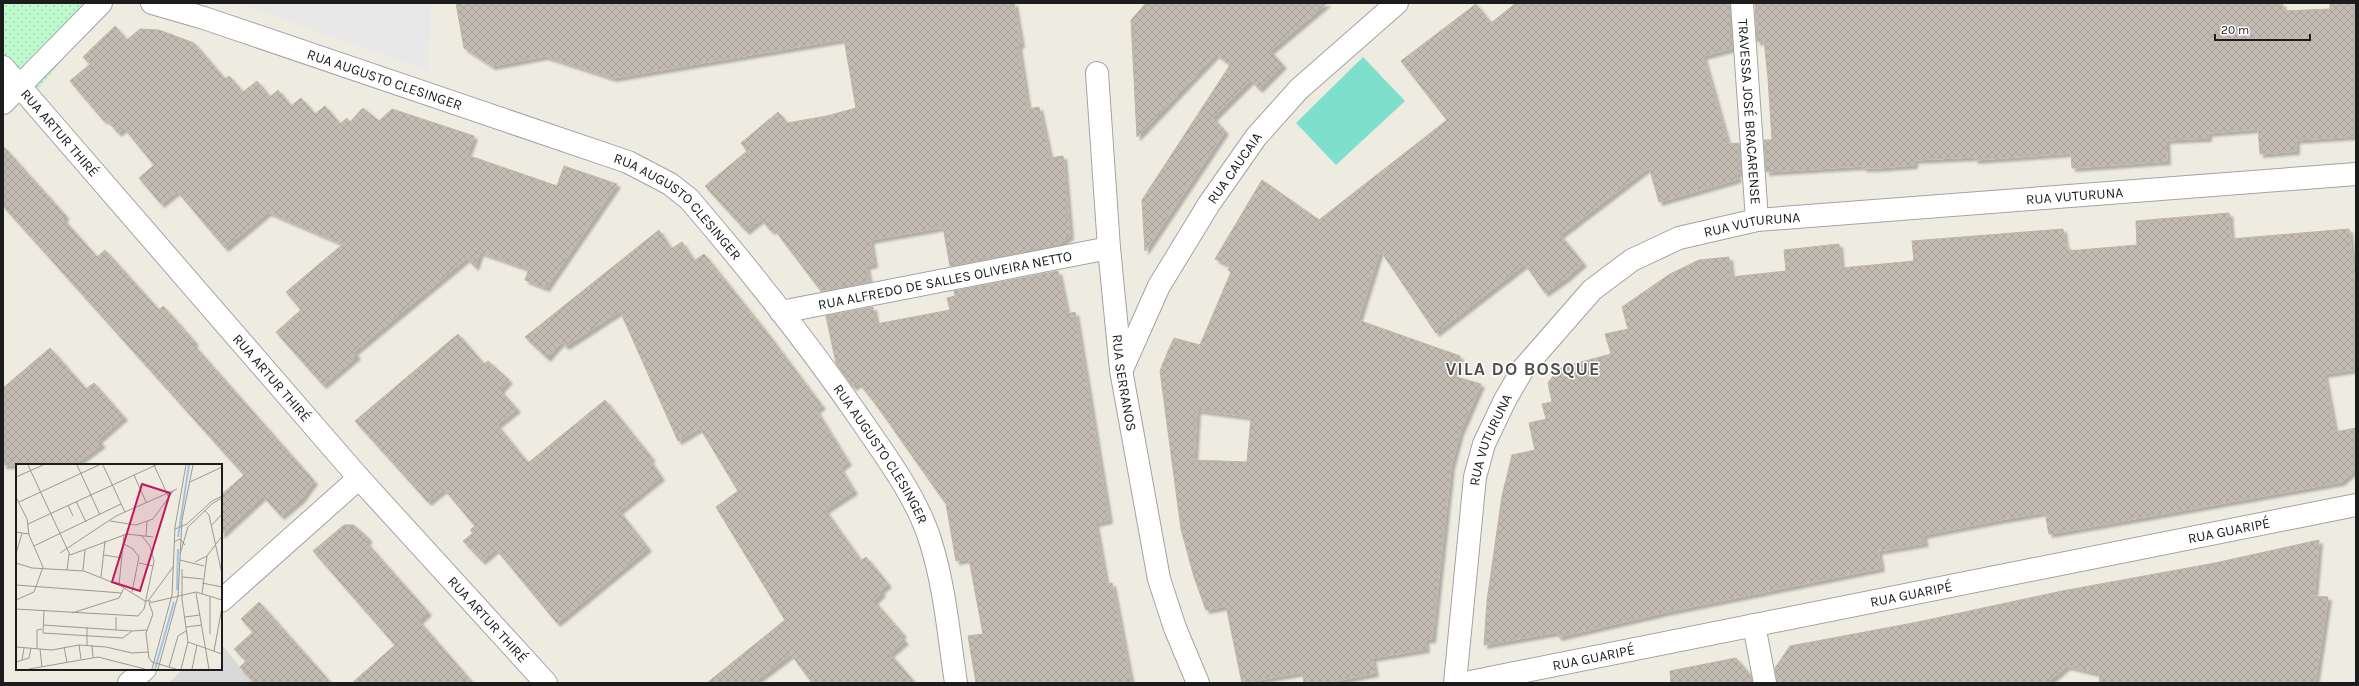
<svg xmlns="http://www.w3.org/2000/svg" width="2359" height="686" viewBox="0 0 2359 686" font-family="Karla,sans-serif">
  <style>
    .residential { fill: #dad9d9 }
    .park { fill: url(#park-dots) }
    .pitch { fill: #7edfcc }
    .parking { fill: #e8e8e8 }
    .building { fill: url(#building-cross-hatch); stroke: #bfb5a4; fill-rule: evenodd; filter: url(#shadow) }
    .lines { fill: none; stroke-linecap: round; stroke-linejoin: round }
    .minor-casing { stroke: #a3a3a3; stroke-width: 24 }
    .minor { stroke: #fff; stroke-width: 22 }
    .labels { text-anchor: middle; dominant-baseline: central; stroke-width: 3; stroke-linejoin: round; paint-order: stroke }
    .street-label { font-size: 14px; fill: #1c1c1c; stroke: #fff }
    .district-label { font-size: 18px; font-weight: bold; letter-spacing: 1px; fill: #4f4f4f; stroke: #fff }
    .inset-river { fill: none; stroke: #a1c3dc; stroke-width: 2 }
    .inset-road { fill: none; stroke: #9a9992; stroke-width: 1 }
    .view { fill: #c2185b; fill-opacity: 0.15; stroke: #c2185b; stroke-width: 2 }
    .inset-edge { fill: none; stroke: #1c1c1c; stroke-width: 2 }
  </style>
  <defs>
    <pattern id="park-dots" width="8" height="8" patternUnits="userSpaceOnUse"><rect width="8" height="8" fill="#bdfacd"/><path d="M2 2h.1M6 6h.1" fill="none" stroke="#a2d6af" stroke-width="1.8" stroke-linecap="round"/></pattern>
    <pattern id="building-cross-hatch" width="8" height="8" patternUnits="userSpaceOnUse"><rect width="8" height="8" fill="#c2bbb1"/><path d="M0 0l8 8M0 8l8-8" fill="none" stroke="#a6a098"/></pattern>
    <filter id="shadow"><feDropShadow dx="3.5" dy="3.5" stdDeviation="1" flood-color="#0004"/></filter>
  </defs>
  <rect width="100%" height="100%" fill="#eeece1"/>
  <path class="residential" d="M 221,644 L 254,683 L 168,683 L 184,669 L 221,669 Z"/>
  <path class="park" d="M 3,3 L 108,3 L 27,103 L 3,73 Z"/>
  <path class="pitch" d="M 1363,57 L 1405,101 L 1336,165 L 1296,123 Z"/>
  <path class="parking" d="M 236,3 L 431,3 L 429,71 Z"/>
  <g class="building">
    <path d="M 456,3 L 1014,3 L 1021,44 L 1018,45 L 1028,109 L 1039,107 L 1050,158 L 1063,156 L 1070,236 L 1056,246 L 950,266 L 943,227 L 870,240 L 874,264 L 866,266 L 869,282 L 821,291 L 774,229 L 771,231 L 761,219 L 746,231 L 705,186 L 747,151 L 741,143 L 778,112 L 787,123 L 827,116 L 856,108 L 844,39 L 613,78 L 545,56 L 492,66 L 464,48 Z"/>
    <path d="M 1146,3 L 1327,3 L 1270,51 L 1283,65 L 1259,89 L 1251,80 L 1213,118 L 1225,131 L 1145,251 L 1142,200 L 1230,65 L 1216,54 L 1137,137 L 1131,20 Z"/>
    <path d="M 1516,3 L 1730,3 L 1733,48 L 1703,56 L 1728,144 L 1739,143 L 1741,173 L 1736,173 L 1738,179 L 1659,202 L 1649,167 L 1560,235 L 1583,263 L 1566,278 L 1545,293 L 1525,264 L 1436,333 L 1380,250 L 1358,320 L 1460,356 L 1453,376 L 1481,384 L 1460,432 L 1451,466 L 1432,639 L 1425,640 L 1426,649 L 1372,658 L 1375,673 L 1325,683 L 1304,683 L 1302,672 L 1242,683 L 1226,606 L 1206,610 L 1194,577 L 1181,529 L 1160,371 L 1168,351 L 1174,338 L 1200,345 L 1231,272 L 1228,270 L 1230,266 L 1215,259 L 1262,180 L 1319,220 L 1447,120 L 1401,61 L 1476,4 L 1491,23 ZM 1197,410 L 1251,417 L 1247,462 L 1194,460 Z"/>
    <path d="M 1755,3 L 2282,3 L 2283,11 L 2330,9 L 2330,3 L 2356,3 L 2356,136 L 2296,140 L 2296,151 L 2260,154 L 2258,129 L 2208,133 L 2208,138 L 2166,140 L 2167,161 L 2072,168 L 2071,153 L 1975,160 L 1974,157 L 1914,160 L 1914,165 L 1876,168 L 1863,168 L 1863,166 L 1766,172 L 1764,140 L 1772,140 L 1768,78 L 1764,40 L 1757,42 Z"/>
    <path d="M 115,26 L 127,40 L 140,29 L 159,30 L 194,43 L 225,79 L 229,76 L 243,92 L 257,81 L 270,97 L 278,90 L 291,106 L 301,98 L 315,114 L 325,106 L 340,124 L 347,118 L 350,122 L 363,108 L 379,121 L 392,109 L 474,136 L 467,155 L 557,186 L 564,166 L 617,184 L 546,288 L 525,280 L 529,269 L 480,252 L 475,267 L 467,258 L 354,352 L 357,356 L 323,385 L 276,332 L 301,310 L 286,292 L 343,244 L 268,212 L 225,248 L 177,191 L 161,204 L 139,178 L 154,165 L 124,128 L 118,133 L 106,119 L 104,121 L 70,81 L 90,64 L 83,57 Z"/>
    <path d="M 3,146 L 66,216 L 63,219 L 97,257 L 105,250 L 159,310 L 163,306 L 195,342 L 193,344 L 314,481 L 301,499 L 281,516 L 263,496 L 221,535 L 221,495 L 244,475 L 3,206 Z"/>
    <path d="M 2229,213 L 2231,239 L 2349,229 L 2356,295 L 2356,369 L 2324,374 L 2335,432 L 2356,428 L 2356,469 L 2341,482 L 2049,534 L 2045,512 L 1999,520 L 1923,535 L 1925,543 L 1878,551 L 1881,568 L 1670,611 L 1558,637 L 1557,632 L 1484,645 L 1487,601 L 1502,496 L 1512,455 L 1535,450 L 1529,423 L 1546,419 L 1542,404 L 1552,402 L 1548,383 L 1559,368 L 1611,354 L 1605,334 L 1628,329 L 1622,307 L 1670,274 L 1699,260 L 1729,257 L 1731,277 L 1786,271 L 1784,250 L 1839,244 L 1841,268 L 1914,261 L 1912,241 L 2063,229 L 2065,246 L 2068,246 L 2068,251 L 2137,245 L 2136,221 Z"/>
    <path d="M 659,230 L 671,249 L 682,242 L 694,261 L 704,254 L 768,334 L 822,406 L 816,410 L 848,462 L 840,468 L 854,491 L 825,510 L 861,561 L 866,557 L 888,584 L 880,591 L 882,593 L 874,601 L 903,634 L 900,636 L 905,641 L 890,654 L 915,683 L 812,683 L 791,654 L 753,683 L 707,683 L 785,620 L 716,507 L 738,491 L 700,428 L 678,441 L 620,311 L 566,346 L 561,342 L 547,358 L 525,337 Z"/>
    <path d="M 1058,271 L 1067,314 L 1075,312 L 1109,520 L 1095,523 L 1106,584 L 1112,583 L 1131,683 L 976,683 L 968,636 L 983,634 L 969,559 L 956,561 L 946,504 L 877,406 L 859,383 L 853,387 L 836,363 L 826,316 L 873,307 L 876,324 L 950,310 L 947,298 L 955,296 L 954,291 Z"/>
    <path d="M 458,334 L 484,364 L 488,361 L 509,380 L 500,390 L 517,409 L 497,425 L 528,463 L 605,400 L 652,458 L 649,459 L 661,477 L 619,511 L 648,548 L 557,623 L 496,549 L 482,561 L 463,541 L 473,533 L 470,530 L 475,526 L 444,489 L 428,502 L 355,421 Z"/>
    <path d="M 50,348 L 86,389 L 94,383 L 124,417 L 98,440 L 102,444 L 74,465 L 3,465 L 3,388 Z"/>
    <path d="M 344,525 L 354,525 L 369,539 L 366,542 L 428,612 L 419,621 L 473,683 L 352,683 L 395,645 L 313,551 Z"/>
    <path d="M 2319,540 L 2314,596 L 2328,597 L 2315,683 L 2099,683 L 2100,674 L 2067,666 L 2047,683 L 1777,683 L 1775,668 L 1790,646 L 1918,622 L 2062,591 L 2215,563 Z"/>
    <path d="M 259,602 L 331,683 L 254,683 L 240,667 L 246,661 L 234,649 L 253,632 L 241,619 Z"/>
    <path d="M 1736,658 L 1751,676 L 1752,683 L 1671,683 L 1670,671 Z"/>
  </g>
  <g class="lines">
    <defs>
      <g id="minor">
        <path id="s1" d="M 152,3 L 204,18 L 628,162 L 670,184 L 689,199 C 750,270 808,343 861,420 C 887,458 918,499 931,543 C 945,588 949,637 956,683"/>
        <path id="s2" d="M 1742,3 L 1757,220"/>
        <path id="s3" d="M 3,67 L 359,478 L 546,683"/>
        <path id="s4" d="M 1097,73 L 1109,248 L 1121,370 L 1159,579 L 1175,628 L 1198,683"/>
        <path d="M 3,103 L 101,3"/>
        <path id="s5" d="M 781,312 L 1109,248"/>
        <path id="s6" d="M 1122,369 L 1159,286 L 1209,204 L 1256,137 L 1299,89 L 1397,3"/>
        <path d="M 221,601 L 359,478"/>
        <path d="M 1754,625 L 1765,683"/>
        <path d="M 129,683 L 145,669"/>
        <path id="s7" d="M 1455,683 L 1475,477 L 1484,444 L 1505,400 L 1523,369 L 1592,290 L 1632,260 L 1679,238 L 1757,220 L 2356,174"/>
        <path id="s8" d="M 1465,683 L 2356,505"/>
      </g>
    </defs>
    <use href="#minor" class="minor-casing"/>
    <use href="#minor" class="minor"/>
  </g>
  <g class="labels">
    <g class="street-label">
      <text stroke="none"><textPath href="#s1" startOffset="245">RUA AUGUSTO CLESINGER</textPath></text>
      <text stroke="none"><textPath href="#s2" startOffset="109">TRAVESSA JOSÉ BRACARENSE</textPath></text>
      <text stroke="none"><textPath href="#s3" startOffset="87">RUA ARTUR THIRÉ</textPath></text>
      <text stroke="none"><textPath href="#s6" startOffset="231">RUA CAUCAIA</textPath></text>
      <text stroke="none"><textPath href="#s7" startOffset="931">RUA VUTURUNA</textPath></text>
      <text stroke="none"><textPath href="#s1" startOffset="569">RUA AUGUSTO CLESINGER</textPath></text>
      <text stroke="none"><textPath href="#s7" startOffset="607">RUA VUTURUNA</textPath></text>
      <text stroke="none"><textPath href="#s5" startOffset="167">RUA ALFREDO DE SALLES OLIVEIRA NETTO</textPath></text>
      <text stroke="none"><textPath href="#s3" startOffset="411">RUA ARTUR THIRÉ</textPath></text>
      <text stroke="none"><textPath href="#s4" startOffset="311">RUA SERRANOS</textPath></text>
      <text stroke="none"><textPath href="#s7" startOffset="247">RUA VUTURUNA</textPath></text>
      <text stroke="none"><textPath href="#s1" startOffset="893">RUA AUGUSTO CLESINGER</textPath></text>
      <text stroke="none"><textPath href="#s8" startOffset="779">RUA GUARIPÉ</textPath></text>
      <text stroke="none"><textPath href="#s8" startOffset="455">RUA GUARIPÉ</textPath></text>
      <text stroke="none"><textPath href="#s3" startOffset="735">RUA ARTUR THIRÉ</textPath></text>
      <text stroke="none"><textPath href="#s8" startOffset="131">RUA GUARIPÉ</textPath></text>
    </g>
    <g class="district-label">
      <text x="1523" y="369">VILA DO BOSQUE</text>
    </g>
  </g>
  <g transform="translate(16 464)">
    <rect width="206" height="206" fill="#eeece1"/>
    <path class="inset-river" d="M 162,73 L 173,1M 161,126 L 162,85M 139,205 L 158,138"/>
    <path class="inset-road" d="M 12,1 L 54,91M 61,1 L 84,51M 87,1 L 109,48M 138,1 L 153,34M 118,11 L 130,38M 0,13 L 27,1M 174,18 L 206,3M 0,33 L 11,55 L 13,71 L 27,103 L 18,128 L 0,136M 60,37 L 70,58M 3,38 L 83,1M 52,41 L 57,52M 189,47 L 193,51 L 206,110M 94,57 L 120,61 L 137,55 L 158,26M 12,60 L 140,1M 195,62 L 206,50M 159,65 L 171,60 L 196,37 L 206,32M 0,68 L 13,70M 130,72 L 131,57M 158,78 L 164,75 L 169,81M 108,80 L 117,85 L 123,93 L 116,128M 18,82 L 105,40M 44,89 L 100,52 L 161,25M 0,90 L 6,69M 164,90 L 172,63 L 197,39 L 206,34M 54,91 L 111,70 L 137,73M 88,91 L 106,94M 164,96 L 188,102M 179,98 L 191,92 L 206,72M 0,99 L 16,104 L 68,107 L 103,121 L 129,137 L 135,137M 123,99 L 137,102M 51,106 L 53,90M 67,106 L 69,86M 85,113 L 89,77M 166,113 L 187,115M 186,119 L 206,123M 0,121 L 106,129M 103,121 L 108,70M 180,129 L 193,205M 186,130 L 191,92M 194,132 L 194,170M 132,137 L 157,103M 0,145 L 122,152 L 128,145 L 138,97 L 134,82 L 125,71M 28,147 L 27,169 L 107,174 L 116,167M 56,149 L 103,134 L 108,124M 169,153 L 184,151M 27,161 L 116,167 L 131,166M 170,163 L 186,161M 100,166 L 100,153M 172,178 L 206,190M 63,181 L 65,195M 71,181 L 71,163M 76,181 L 77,193M 0,183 L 36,186 L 63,181 L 90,183 L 116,189 L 132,188M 48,183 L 51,198M 21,185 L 21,166 L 26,165M 24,185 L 26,203M 198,187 L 206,143M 6,196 L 8,184M 0,198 L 13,194 L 15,184M 153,203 L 162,172 L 170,167M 13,205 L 82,193 L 129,205M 136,205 L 156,131 L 159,63 L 170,1M 142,205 L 162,132 L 166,56 L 177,1M 160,205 L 136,198 L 133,194 L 130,169 L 137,150 L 133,139 L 180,128 L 206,136M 165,205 L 172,178 L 166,135 L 166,105M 176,205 L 181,181"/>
    <path class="view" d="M 126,20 L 154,29 L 124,127 L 96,118 Z"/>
    <rect width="206" height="206" class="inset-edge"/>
  </g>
  <rect width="2359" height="686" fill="none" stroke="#1c1c1c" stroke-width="8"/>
  <path d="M2215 34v6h95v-6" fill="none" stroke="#1c1c1c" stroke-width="2"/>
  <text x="2221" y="34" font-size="12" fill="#1c1c1c" stroke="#ffffff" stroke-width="3" paint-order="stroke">20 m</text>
</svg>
